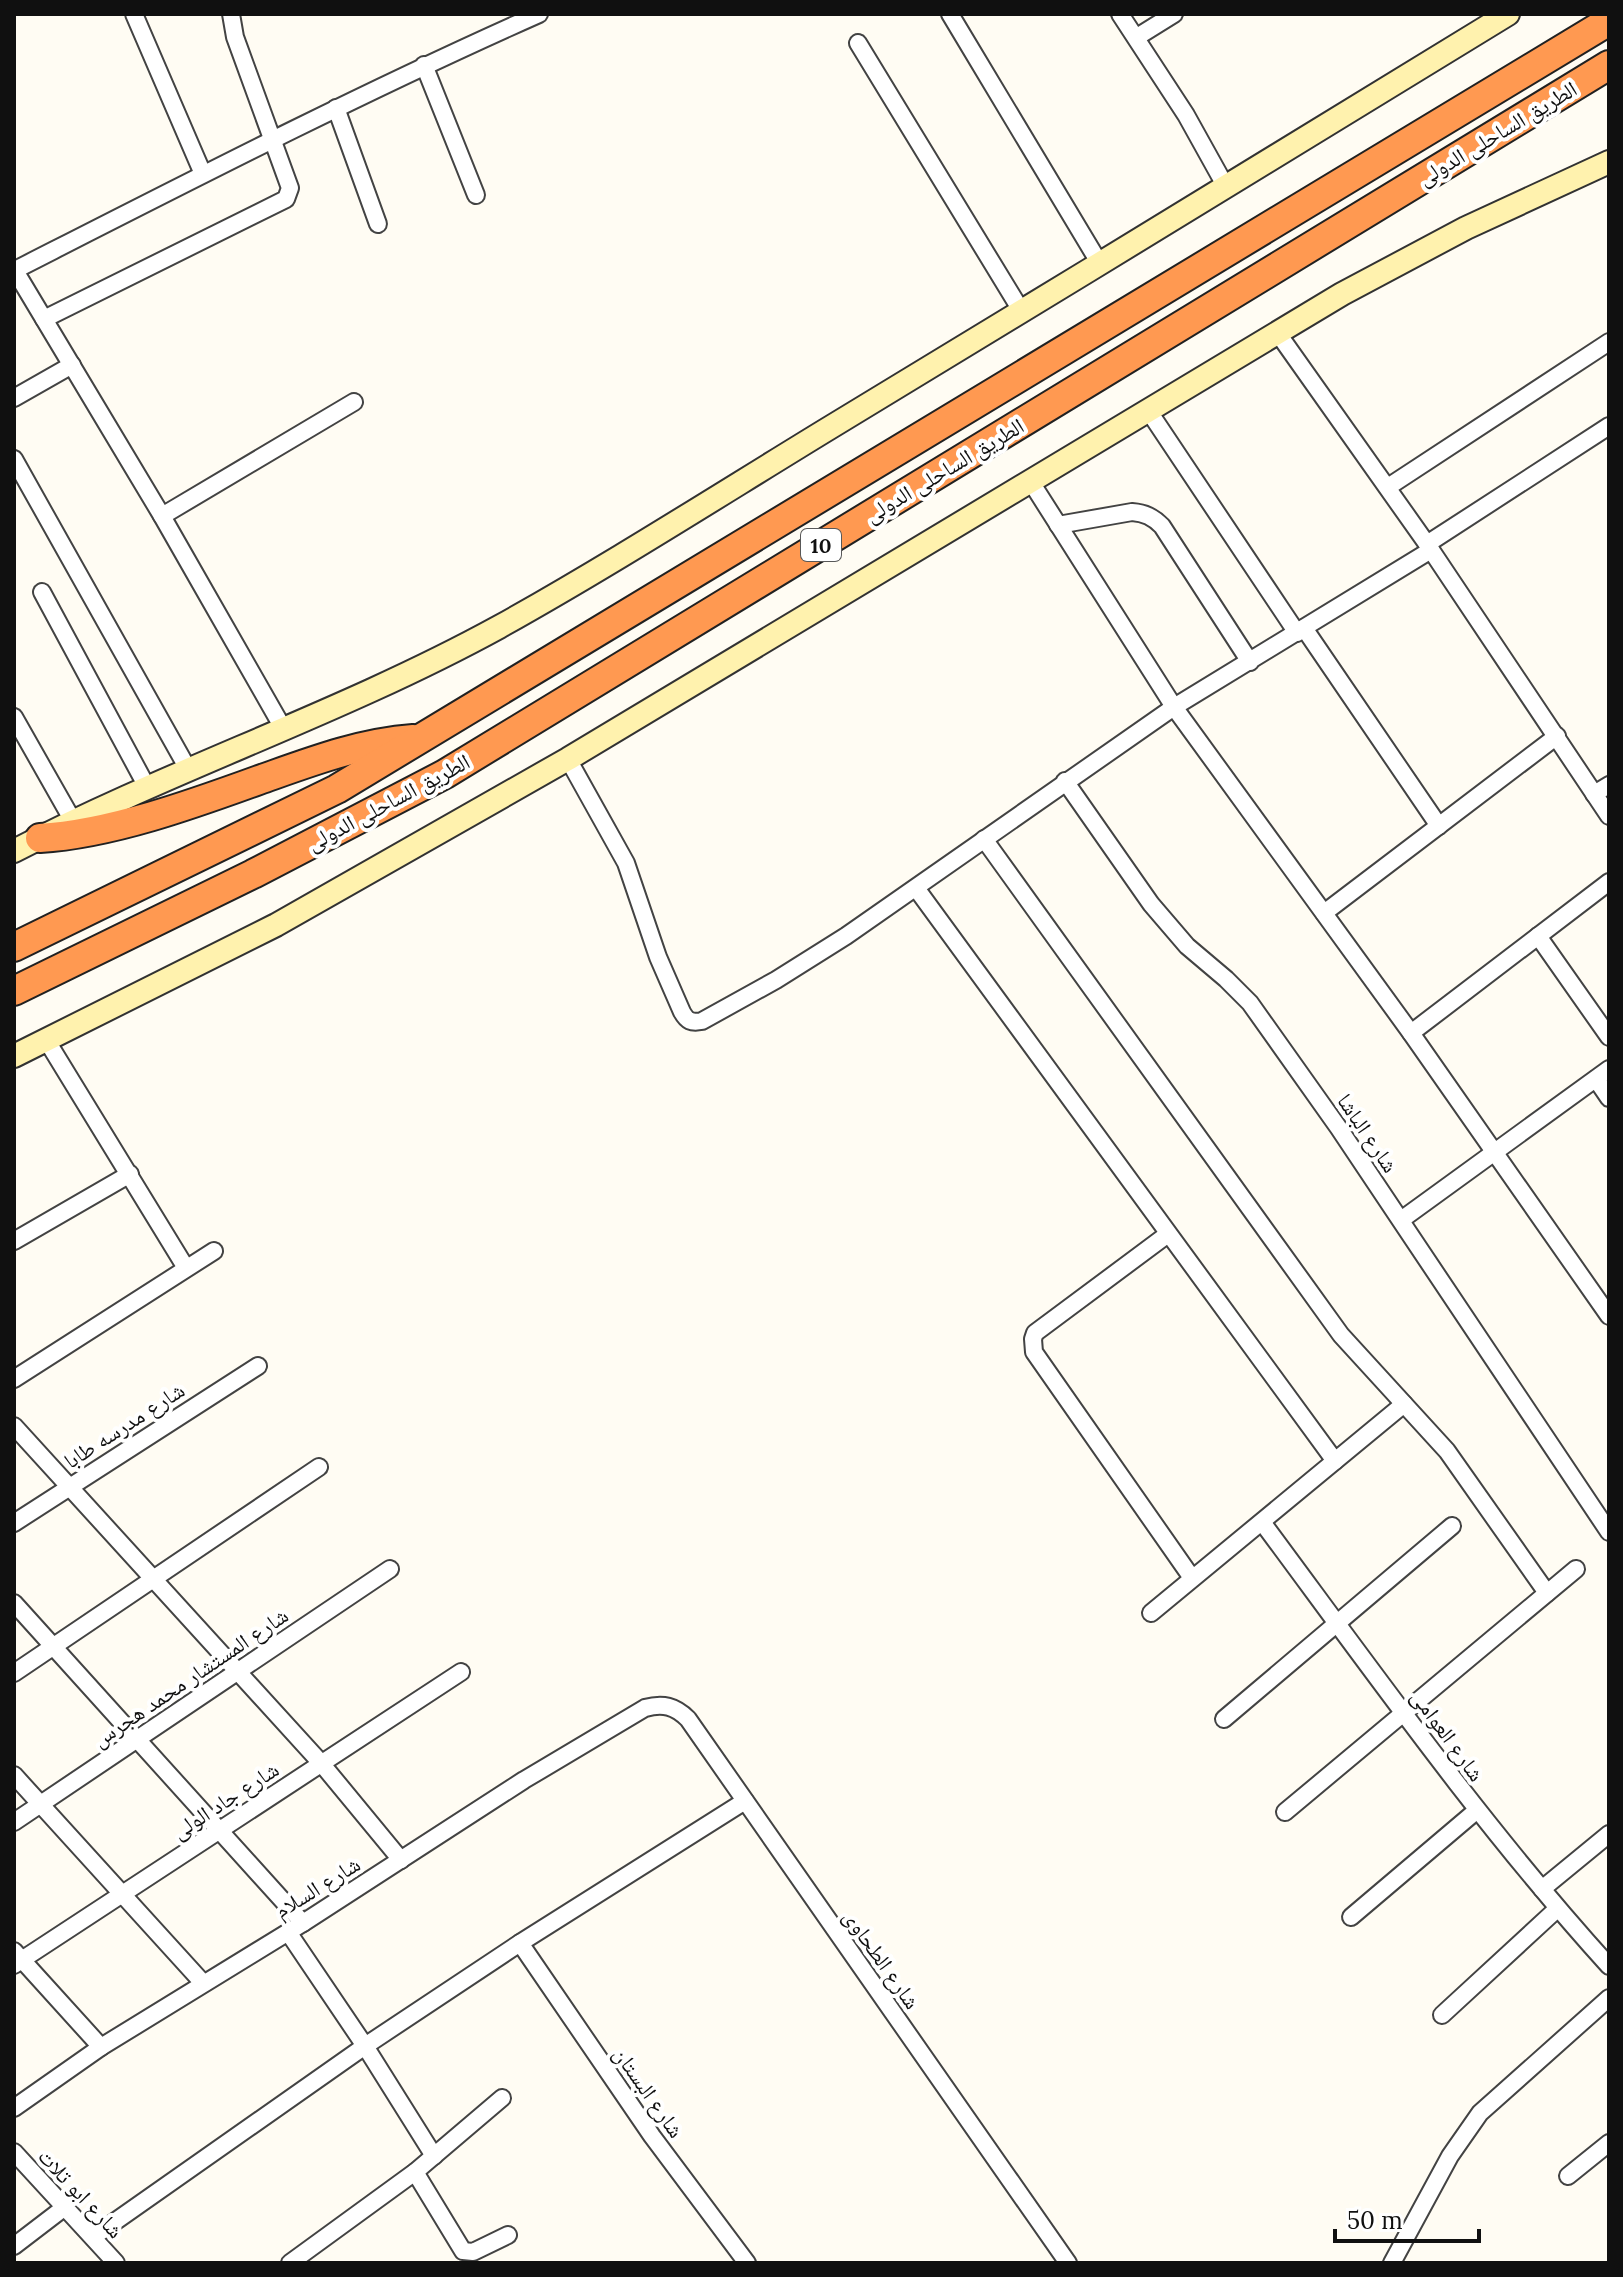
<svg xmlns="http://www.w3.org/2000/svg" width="1623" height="2277" viewBox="0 0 1623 2277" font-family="Lora,'Noto Naskh Arabic',serif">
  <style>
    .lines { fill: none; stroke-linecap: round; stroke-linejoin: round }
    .street-casing { stroke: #434343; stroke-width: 20 }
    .secondary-casing { stroke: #323232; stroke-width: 26 }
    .highway-casing { stroke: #212121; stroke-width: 32 }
    .street { stroke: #fff; stroke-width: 16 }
    .secondary { stroke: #fff2ae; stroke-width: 22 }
    .highway { stroke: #ff9951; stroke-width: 28 }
    .labels { text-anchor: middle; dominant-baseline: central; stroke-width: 8; stroke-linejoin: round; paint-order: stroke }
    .shield { fill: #fff; stroke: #585858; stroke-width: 2 }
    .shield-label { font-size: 20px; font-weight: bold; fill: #101010 }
    .street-label { font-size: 22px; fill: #101010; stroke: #fff }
  </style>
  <rect width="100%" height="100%" fill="#fffcf3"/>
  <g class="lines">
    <defs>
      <g id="street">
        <path d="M 134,14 L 203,174"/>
        <path d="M 950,14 L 1100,264"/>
        <path d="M 1120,14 L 1186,115 L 1226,187"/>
        <path d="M 1137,37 L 1174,14"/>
        <path d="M 858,43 L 1022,312"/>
        <path d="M 424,65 L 476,195"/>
        <path d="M 336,108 L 378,224"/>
        <path d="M 14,269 L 162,516 L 283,728"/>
        <path d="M 15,270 C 188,182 361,93 539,14"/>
        <path d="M 44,319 L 286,199 L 290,188 L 235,37 L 231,14"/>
        <path d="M 1277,332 L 1427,544 L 1609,816"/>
        <path d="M 14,398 L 72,365"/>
        <path d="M 1148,410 L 1297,633"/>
        <path d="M 14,459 L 188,769"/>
        <path d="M 1031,482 L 1174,707 L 1411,1033 L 1609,1316"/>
        <path d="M 1388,487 L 1609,342"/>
        <path d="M 162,516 L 354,402"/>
        <path d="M 1058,525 L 1132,512 C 1145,513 1153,517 1162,526 L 1250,662"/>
        <path d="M 1427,544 L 1609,426"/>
        <path d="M 42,592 L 147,787"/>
        <path d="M 1304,628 L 1439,826"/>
        <path d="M 14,717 L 73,821"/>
        <path d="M 568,759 L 626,863 L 658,957 L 682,1012 C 687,1021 691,1023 702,1021 L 776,980 L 846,936 L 1174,707 L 1431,550"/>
        <path d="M 1065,781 L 1151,904 L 1187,946 L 1226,979 L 1250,1003 L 1338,1127 L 1609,1532"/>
        <path d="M 1594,794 L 1609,785"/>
        <path d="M 984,839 L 1341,1335 L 1447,1451 L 1547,1593"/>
        <path d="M 916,888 L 1335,1461"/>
        <path d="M 1324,913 L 1557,736"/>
        <path d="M 1538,936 L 1609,1037"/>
        <path d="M 1411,1033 L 1609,882"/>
        <path d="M 47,1041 L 186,1268"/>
        <path d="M 1596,1079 L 1609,1098"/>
        <path d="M 1401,1220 L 1609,1069"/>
        <path d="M 1168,1234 L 1035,1333 L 1033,1339 L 1034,1352 L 1192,1578"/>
        <path d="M 14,1241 L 130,1174"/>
        <path d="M 14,1379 L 214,1251"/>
        <path d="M 14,1426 L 321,1763 L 401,1860"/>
        <path d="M 1262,1522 C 1374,1673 1483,1827 1609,1966"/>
        <path d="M 14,1523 L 258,1366"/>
        <path d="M 14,1603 L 303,1923"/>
        <path d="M 1151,1613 L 1404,1404"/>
        <path d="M 14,1673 L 319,1467"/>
        <path d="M 1224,1719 L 1452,1526"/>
        <path d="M 14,1775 L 203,1983"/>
        <path d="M 1285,1812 L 1576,1569"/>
        <path d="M 14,1822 L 390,1569"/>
        <path d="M 1542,1889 L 1609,1834"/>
        <path d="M 1351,1917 L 1476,1811"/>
        <path d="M 288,1932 L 365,2046 L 434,2156"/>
        <path d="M 520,1943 L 652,2136 L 747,2263"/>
        <path d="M 14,1951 L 101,2047"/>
        <path d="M 14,1965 L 461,1672"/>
        <path d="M 1442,2015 L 1557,1909"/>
        <path d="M 14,2108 L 101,2047 L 303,1923 L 524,1780 L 645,1708 C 663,1703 675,1706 688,1719 L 1068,2263"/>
        <path d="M 14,2152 L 116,2263"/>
        <path d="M 415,2172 L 463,2251 L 473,2252 L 508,2235"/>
        <path d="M 1568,2176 L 1609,2143"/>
        <path d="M 93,2237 L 365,2046 L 520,1943 L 745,1801"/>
        <path d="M 14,2246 L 65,2207"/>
        <path d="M 290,2263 L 415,2172 L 502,2098"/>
        <path d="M 1392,2263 L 1450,2156 L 1480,2113 L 1609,1998"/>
      </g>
      <g id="secondary">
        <path d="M 14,851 C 172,769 342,713 499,627 C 612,564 721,494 831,427 C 1057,290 1283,152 1508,14"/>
        <path d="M 14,1056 L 276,925 L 568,759 L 1342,294 L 1466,228 L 1609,162"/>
      </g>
      <g id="highway">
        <path d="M 40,838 C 110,834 193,804 259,780 C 310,762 359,743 413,739"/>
        <path d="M 14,947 L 337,789 L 1609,21"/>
        <path d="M 14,991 L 253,874 L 445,774 L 1609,65"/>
      </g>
    </defs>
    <use href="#street" class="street-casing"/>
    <use href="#secondary" class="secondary-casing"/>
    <use href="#highway" class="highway-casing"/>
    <use href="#street" class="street"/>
    <use href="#secondary" class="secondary"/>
    <use href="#highway" class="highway"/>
  </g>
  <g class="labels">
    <rect class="shield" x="801" y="529" width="40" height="32" rx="6"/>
    <g class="shield-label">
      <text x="821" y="545">10</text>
    </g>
    <g class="street-label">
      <text transform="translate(1497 133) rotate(-31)">الطريق الساحلى الدولى</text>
      <text transform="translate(944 470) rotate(-31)">الطريق الساحلى الدولى</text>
      <text transform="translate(388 802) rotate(-28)">الطريق الساحلى الدولى</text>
      <text transform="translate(1368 1133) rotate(56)">شارع الباشا</text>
      <text transform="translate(124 1425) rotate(-33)">شارع مدرسه طابا</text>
      <text transform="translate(190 1677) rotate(-34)">شارع المستشار محمد هجرس</text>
      <text transform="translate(1448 1735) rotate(54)">شارع العوامى</text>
      <text transform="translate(225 1800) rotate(-33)">شارع جاد الولى</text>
      <text transform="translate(317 1887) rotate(-32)">شارع السلام</text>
      <text transform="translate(882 1959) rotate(55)">شارع الطحاوى</text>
      <text transform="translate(649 2092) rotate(55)">شارع البستان</text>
      <text transform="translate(81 2193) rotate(47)">شارع ابو تلات</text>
    </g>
  </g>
  <rect width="1623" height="2277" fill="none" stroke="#101010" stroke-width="32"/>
  <path d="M1335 2229v12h144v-12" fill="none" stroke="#101010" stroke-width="4"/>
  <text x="1347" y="2229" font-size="24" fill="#101010" stroke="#ffffff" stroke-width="6" paint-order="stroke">50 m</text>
</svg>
